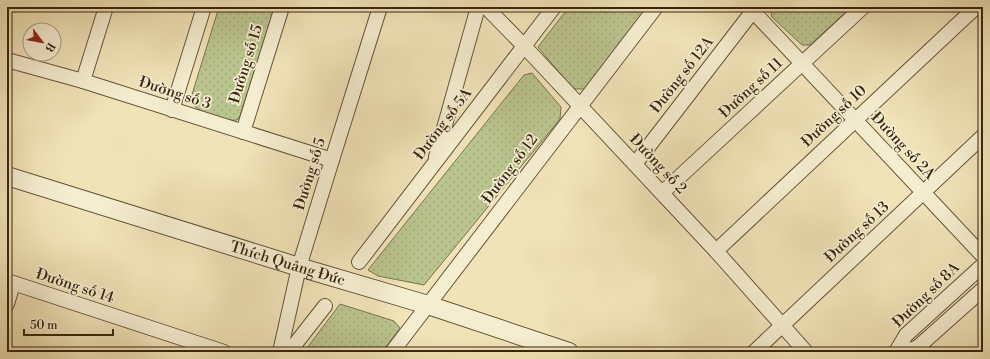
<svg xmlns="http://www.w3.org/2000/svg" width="990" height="359" viewBox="0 0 990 359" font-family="'Libre Bodoni',serif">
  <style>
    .park { fill: url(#park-dots); stroke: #797450 }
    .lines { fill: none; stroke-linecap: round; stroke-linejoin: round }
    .minor-casing { stroke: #66543a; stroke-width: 16 }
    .tertiary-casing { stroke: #66543a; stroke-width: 20 }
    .minor { stroke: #f5edd0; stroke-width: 14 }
    .tertiary { stroke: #f5edd0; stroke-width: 18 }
    .labels { text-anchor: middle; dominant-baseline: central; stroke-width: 3.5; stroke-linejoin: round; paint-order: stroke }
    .street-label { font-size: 15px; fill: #382511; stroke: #f5edd0 }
  </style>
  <defs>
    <pattern id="park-dots" width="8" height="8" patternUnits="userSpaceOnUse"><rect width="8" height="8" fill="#bac48e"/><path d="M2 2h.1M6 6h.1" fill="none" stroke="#a1a879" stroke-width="1.8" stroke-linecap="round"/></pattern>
  </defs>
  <rect width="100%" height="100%" fill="#f0e3b7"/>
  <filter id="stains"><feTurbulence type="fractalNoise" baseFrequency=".005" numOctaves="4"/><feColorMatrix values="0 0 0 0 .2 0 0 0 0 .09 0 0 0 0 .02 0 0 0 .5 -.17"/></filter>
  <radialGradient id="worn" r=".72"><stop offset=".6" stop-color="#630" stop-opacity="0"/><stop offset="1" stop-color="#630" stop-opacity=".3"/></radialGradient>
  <g class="park">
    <path d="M 219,7 L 275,7 L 240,116 L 237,120 C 223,122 197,112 190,101 Z"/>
    <path d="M 569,7 L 648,7 L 586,89 L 573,89 L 538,47 Z"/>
    <path d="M 771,7 L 851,7 L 810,45 L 802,45 L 772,17 L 770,9 Z"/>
    <path d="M 532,73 L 561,107 L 560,119 L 424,285 L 378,276 L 368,270 L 524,75 Z"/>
    <path d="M 340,304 L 394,321 L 400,328 L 382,352 L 304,352 Z"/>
  </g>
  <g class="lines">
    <defs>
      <g id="minor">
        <path d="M 486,7 L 524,46 L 716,251 L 806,352"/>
        <path d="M 749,7 L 983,256"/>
        <path d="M 7,60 L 83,81 L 332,160"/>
        <path d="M 83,81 L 106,7"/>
        <path d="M 172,110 L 204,7"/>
        <path d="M 243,132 L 282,7"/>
        <path d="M 436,157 L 478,7"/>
        <path d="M 635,164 L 756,7"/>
        <path d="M 662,193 L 863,7"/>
        <path d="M 716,251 L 976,7"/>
        <path d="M 359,262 L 554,7"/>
        <path d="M 7,281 L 224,352"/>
        <path d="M 7,304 L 13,284"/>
        <path d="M 280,352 L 299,267 L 332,160 L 380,7"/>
        <path d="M 289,352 L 325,306"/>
        <path d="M 392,352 L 656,7"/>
        <path d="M 754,352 L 983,136"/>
        <path d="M 896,352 L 906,335 L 983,265"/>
        <path d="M 905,352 L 918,347 L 983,289"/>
      </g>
      <g id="tertiary">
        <path id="s1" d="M 7,176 L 299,267 L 428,305 L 569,352"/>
      </g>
    </defs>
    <use href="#minor" class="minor-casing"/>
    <use href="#tertiary" class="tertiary-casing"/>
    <use href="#minor" class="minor"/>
    <use href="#tertiary" class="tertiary"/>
  </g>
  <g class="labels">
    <g class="street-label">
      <text transform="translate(246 64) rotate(-73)">Đường số 15</text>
      <text transform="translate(682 75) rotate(-52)">Đường số 12A</text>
      <text transform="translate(751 88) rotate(-43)">Đường số 11</text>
      <text transform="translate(175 93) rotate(18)">Đường số 3</text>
      <text transform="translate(834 116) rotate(-43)">Đường số 10</text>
      <text transform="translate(443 124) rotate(-53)">Đường số 5A</text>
      <text transform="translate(903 146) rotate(47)">Đường số 2A</text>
      <text transform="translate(658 164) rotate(47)">Đường số 2</text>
      <text transform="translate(510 169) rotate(-53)">Đường số 12</text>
      <text transform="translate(310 174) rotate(-73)">Đường số 5</text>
      <text transform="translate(857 232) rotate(-43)">Đường số 13</text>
      <text stroke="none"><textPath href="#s1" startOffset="294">Thích Quảng Đức</textPath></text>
      <text transform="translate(75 286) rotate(18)">Đường số 14</text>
      <text transform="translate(926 295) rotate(-44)">Đường số 8A</text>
    </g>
  </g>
  <rect width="990" height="359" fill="none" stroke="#f0e3b7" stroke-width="24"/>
  <rect x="8" y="8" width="974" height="343" fill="none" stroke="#382511" stroke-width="2"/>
  <rect x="12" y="12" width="966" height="335" fill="none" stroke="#382511"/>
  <g transform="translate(42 42) rotate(122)"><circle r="19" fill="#f5edd0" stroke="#a99d84"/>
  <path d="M0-3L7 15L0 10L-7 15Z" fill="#8f2418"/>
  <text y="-6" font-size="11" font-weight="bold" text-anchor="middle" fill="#382511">B</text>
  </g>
  <path d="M24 329v6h89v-6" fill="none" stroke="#382511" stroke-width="2"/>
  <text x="30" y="329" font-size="12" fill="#382511" stroke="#f5edd0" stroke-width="3" paint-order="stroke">50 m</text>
  <rect width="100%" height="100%" filter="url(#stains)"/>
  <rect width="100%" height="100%" fill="url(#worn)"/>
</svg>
